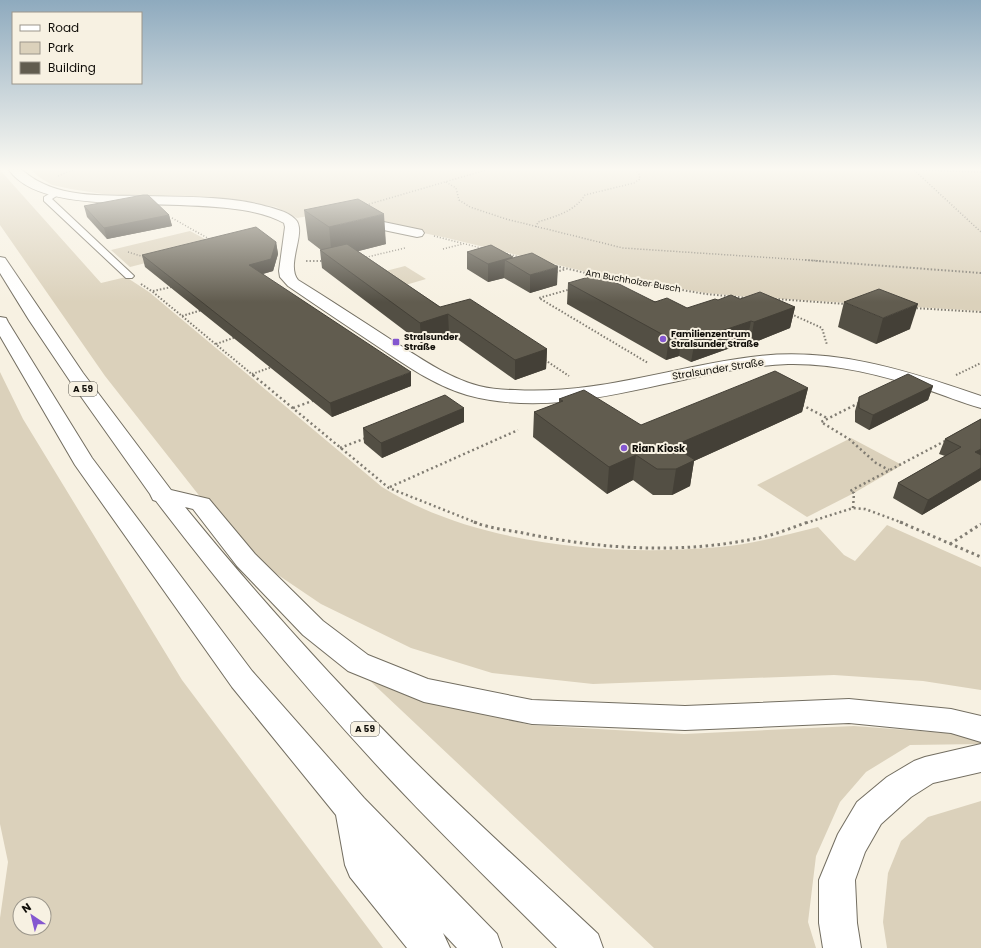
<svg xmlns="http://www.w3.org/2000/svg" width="981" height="948" viewBox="0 0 981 948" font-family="Poppins,sans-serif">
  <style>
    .green { fill: #dbd1bb; fill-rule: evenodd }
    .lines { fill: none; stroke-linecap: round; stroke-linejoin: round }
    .service-casing { stroke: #736e61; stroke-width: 2 }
    .minor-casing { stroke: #736e61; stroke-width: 2 }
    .motorway-casing { stroke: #736e61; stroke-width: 2 }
    .path-far3 { stroke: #807c72; stroke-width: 1.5; stroke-dasharray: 1 2; stroke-linecap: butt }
    .path-far2 { stroke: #807c72; stroke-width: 2; stroke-dasharray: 1.5 2; stroke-linecap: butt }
    .path-far1 { stroke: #807c72; stroke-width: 2.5; stroke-dasharray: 2 3; stroke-linecap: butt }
    .path { stroke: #807c72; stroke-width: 3; stroke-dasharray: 2.5 3.5; stroke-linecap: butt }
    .service { fill: #fff; fill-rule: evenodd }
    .minor { fill: #fff; fill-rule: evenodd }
    .motorway { fill: #fff; fill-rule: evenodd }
    .wall { fill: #534f44 }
    .shaded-wall { fill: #444037 }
    .building { fill: #615c4f; stroke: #444037 }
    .poi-dot { fill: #8457d0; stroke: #f7f1e2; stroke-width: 1.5 }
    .labels { text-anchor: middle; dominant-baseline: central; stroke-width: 4; stroke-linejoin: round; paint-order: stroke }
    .far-street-label { font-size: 9px; fill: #100e09; stroke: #f7f1e2 }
    .far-poi-label { font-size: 9px; font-weight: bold; fill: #100e09; stroke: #f7f1e2; text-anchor: start }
    .shield { fill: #f7f1e2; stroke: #55524a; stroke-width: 1 }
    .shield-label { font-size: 9px; font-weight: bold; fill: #100e09 }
    .street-label { font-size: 10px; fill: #100e09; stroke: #f7f1e2 }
    .poi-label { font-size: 10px; font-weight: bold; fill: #100e09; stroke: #f7f1e2; text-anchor: start }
  </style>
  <rect width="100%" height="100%" fill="#f7f1e2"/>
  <g class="green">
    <path d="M 0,170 L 101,283 L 126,277 L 149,292 L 382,487 C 474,545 613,557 720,547 C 753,544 785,535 818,527 L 844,555 L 855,561 L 887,525 L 981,567 L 981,690 L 923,681 L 834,675 L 593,684 L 492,673 L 411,648 L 321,604 L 253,558 L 205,503 L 105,376 L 0,225 Z"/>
    <path d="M 31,170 L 981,170 L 981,311 L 750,297 L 706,293 L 599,275 L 447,238 L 367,221 L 321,214 L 297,218 L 276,207 L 247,202 L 103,194 L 71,189 L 52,185 L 39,177 Z"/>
    <path d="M 190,231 L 216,245 L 130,267 L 111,250 Z"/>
    <path d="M 405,266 L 426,279 L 402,286 L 382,272 Z"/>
    <path d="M 0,372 L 23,419 L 182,680 L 383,948 L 0,948 L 0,918 L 8,862 L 0,824 ZM 20,904 L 44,904 L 44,928 L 20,928 Z"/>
    <path d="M 851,438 L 902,465 L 854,493 L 807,517 L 757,485 Z"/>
    <path d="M 367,678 L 420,699 L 530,725 L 684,734 L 854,726 L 947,733 L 981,739 L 981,744 L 910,745 L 866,772 L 840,802 L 816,856 L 808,922 L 816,948 L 654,948 Z"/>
    <path d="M 981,801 L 981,948 L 887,948 L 883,922 L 888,873 L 901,841 L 928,817 Z"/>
  </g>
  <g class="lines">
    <defs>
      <path id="service" d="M 54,191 L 60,191 L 61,193 L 52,199 L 132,274 L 134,276 L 132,278 L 126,278 L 44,201 L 44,197 Z"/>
      <g id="minor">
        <path d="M 9,170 L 22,170 C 55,199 101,195 143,196 C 181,197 225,196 261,205 C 272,208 287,211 295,219 C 308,231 285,264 298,280 C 329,299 359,319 390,339 C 419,357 446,377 479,386 C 491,389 503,390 515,390 C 595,395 672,367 751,357 C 831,346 906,370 981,396 L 981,408 C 962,403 944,395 925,389 C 881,375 835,363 788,364 C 681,368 574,424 467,395 C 433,385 406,365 377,346 C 347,326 317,306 288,286 L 280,277 L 279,271 L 285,227 L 284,223 C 218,186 49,227 9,170 Z"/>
        <path d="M 355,216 L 417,229 L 422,230 L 424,233 L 422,236 L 417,237 L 350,223 L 348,220 L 350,217 Z"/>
      </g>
      <g id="motorway">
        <path d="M 0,257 L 5,258 L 83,373 L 171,490 L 209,499 L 255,554 L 323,621 L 368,655 L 428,679 L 532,700 L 685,706 L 849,699 L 951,709 L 981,716 L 981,742 L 951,733 L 849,723 L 685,730 L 532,724 L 424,702 L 348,671 L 303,635 L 237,566 L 193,509 L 185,507 C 255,593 330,676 407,754 C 469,816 534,874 598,934 L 603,948 L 557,948 C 499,890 440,833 385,774 C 304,687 228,595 156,501 L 153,500 L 150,494 L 70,381 L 29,320 L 0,273 Z"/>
        <path d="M 0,317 L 6,318 L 8,322 L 92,458 L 252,671 L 364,798 L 497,934 L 502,948 L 457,948 L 443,933 L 450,948 L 407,948 L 350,877 L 345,865 L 336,815 L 232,687 L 75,465 L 0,336 Z"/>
        <path d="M 981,744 L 981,772 L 933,783 L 911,797 L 881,824 L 865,852 L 855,880 L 857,923 L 861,948 L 823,948 L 819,923 L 819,880 L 838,834 L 857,802 L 887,777 L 914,761 L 925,757 Z"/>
      </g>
    </defs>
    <use href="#service" class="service-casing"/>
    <use href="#minor" class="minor-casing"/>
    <use href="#motorway" class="motorway-casing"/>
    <g class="path-far3">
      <path d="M 914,170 L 981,232"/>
      <path d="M 920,170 L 981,172"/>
      <path d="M 58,176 L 73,170"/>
      <path d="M 446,182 L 456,188 L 459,200 L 470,207 L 506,219 L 623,248 L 821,261"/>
      <path d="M 366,205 L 486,170"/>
      <path d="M 172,218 L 211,240"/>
      <path d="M 536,227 L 538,222 C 556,216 574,212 585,195 L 634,183 L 640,179 L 639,174 L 635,170"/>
      <path d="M 434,236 L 485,249"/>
      <path d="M 443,249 L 463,244"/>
      <path d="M 128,252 L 144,257"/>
      <path d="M 504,253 L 520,257"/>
      <path d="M 363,258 L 405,248"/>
    </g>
    <g class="path-far2">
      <path d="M 805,260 L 981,273"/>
      <path d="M 306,261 L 324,261"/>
      <path d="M 556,266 L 598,276"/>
      <path d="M 556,272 L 566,269"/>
      <path d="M 603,277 L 706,294 L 748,298"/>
      <path d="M 141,284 L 153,292 L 254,376"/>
      <path d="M 571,289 L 539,298 L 648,363"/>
      <path d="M 153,291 L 172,287"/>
      <path d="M 775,299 L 846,304"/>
      <path d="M 913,308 L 981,312"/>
      <path d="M 791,314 L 822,328 L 827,345"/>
      <path d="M 182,316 L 202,310"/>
      <path d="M 216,344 L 236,337"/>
      <path d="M 545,360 L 569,376"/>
      <path d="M 252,374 L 272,367"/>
      <path d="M 956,375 L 981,363"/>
    </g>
    <g class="path-far1">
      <path d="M 253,375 L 389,488 L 477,523"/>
      <path d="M 859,403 L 821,422 L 849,439 L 876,463 L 889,470"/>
      <path d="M 802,405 L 827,418"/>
      <path d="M 293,408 L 315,400"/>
      <path d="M 340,448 L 366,438"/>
      <path d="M 390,487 L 518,430"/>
      <path d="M 853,508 L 854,493 L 850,491 L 945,441"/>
      <path d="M 806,523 L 853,508 L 865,509 L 903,523"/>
    </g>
    <g class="path">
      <path d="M 474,522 C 491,529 510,530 528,534 C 601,549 680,554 753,539 C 772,536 791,528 808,522"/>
      <path d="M 900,522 L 981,557"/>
      <path d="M 950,544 L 981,524"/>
    </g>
    <use href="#service" class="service"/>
    <use href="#minor" class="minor"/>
    <use href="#motorway" class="motorway"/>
  </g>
  <g class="wall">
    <path d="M 84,206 L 169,215 L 172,226 L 107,239 L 87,217 Z"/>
    <path d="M 304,210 L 386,244 L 358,251 L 440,307 L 547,349 L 546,369 L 515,380 L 449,333 L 421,343 L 322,268 L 320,250 L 321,250 L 308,240 Z"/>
    <path d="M 276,242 L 278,254 L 273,271 L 263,274 L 411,386 L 332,417 L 145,267 L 142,255 Z"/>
    <path d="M 491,245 L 557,285 L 530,293 L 504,278 L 488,282 L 467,269 L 467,252 Z"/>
    <path d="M 568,283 L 687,308 L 740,299 L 795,307 L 790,328 L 750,344 L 747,342 L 691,362 L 679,356 L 666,360 L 567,304 Z"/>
    <path d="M 844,302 L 910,329 L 876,344 L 838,327 Z"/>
    <path d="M 933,386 L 928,400 L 869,430 L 855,422 L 855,411 L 859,397 Z"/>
    <path d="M 808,388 L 802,412 L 694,461 L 690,486 L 672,495 L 653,495 L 633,480 L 607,494 L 533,437 L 534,412 L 559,403 L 559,399 L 641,425 Z"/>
    <path d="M 464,408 L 464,422 L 382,458 L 364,443 L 363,428 Z"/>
    <path d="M 981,419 L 981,480 L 922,515 L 893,498 L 898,483 L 945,456 L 939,454 L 945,439 Z"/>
  </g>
  <g class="shaded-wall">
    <path d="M 384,214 L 386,244 L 332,258 L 329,227 Z"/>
    <path d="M 169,215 L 172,226 L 107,239 L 104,228 Z"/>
    <path d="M 276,242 L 278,254 L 273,271 L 251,277 L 249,265 Z"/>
    <path d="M 513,257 L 505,260 L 504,278 L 488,282 L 488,264 Z"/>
    <path d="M 558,267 L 557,285 L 530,293 L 530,275 Z"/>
    <path d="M 918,304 L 910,329 L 876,344 L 883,318 Z"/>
    <path d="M 795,307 L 790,328 L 750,344 L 754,322 Z"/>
    <path d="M 448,314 L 449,333 L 421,343 L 420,323 Z"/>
    <path d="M 751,321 L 747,342 L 691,362 L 695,340 Z"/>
    <path d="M 682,334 L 679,356 L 666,360 L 669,338 Z"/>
    <path d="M 547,349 L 546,369 L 515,380 L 515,360 Z"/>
    <path d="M 411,372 L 411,386 L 332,417 L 330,403 Z"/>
    <path d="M 933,386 L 928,400 L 869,430 L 873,415 Z"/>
    <path d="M 808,388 L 802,412 L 694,461 L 690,486 L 672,495 L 676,469 L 673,446 Z"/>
    <path d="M 464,408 L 464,422 L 382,458 L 381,443 Z"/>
    <path d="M 981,449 L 981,460 L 975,452 Z"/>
    <path d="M 636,455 L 633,480 L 607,494 L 609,467 Z"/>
    <path d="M 981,468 L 981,480 L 922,515 L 928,500 Z"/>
  </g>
  <g class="building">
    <path d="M 143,195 L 148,195 L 169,215 L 104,228 L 84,206 Z"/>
    <path d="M 358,199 L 384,214 L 329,227 L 304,210 Z"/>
    <path d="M 256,227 L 276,242 L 271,259 L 249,265 L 411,372 L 330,403 L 142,255 Z"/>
    <path d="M 347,244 L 440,307 L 470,299 L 547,349 L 515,360 L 448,314 L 420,323 L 320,250 Z"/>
    <path d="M 491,245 L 513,257 L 488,264 L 467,252 Z"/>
    <path d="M 532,253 L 558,267 L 530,275 L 505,260 Z"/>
    <path d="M 599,274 L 655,302 L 667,298 L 687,308 L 715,299 L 718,300 L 731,295 L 740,299 L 760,292 L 795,307 L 754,322 L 751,321 L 695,340 L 682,334 L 669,338 L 568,283 Z"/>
    <path d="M 879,289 L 918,304 L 883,318 L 844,302 Z"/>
    <path d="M 775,371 L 808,388 L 673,446 L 695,460 L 676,469 L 657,469 L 636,455 L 609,467 L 534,412 L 563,401 L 559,399 L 584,390 L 641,425 Z"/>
    <path d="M 908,374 L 933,386 L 873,415 L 859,408 L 859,397 Z"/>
    <path d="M 445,395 L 464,408 L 381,443 L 363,428 Z"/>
    <path d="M 981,419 L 981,449 L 975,452 L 981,455 L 981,468 L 928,500 L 898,483 L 961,447 L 945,439 Z"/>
  </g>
  <linearGradient id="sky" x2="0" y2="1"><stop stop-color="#8eaabe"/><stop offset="0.56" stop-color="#fbf9f2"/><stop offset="1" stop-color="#fbf9f2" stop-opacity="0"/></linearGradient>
  <rect width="981" height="302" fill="url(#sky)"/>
  <g class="poi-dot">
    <circle cx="663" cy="339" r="4"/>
    <rect x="392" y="338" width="8" height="8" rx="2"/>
    <circle cx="624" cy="448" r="4"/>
  </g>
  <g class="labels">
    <g class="far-street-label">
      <text transform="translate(633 281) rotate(10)">Am Buchholzer Busch</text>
    </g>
    <g class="far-poi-label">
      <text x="671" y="334">Familienzentrum<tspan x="671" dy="10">Stralsunder Straße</tspan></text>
      <text x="404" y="337">Stralsunder<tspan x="404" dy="10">Straße</tspan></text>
    </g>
    <g class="shield">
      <rect x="69" y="382" width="28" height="14" rx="3"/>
      <rect x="351" y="722" width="28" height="14" rx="3"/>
    </g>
    <g class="shield-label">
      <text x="83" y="389">A 59</text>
      <text x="365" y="729">A 59</text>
    </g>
    <g class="street-label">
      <text transform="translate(718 369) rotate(-9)">Stralsunder Straße</text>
    </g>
    <g class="poi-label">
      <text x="632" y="448">Rian Kiosk</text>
    </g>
  </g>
  <rect x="12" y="12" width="130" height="72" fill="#f7f1e2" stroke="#9b968b"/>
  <rect x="20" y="25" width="20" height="6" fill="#ffffff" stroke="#9b968b"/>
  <text x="48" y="32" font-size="12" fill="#100e09">Road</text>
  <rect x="20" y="42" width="20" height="12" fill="#dbd1bb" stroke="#9b968b"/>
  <text x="48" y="52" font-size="12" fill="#100e09">Park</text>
  <rect x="20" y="62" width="20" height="12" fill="#615c4f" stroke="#9b968b"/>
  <text x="48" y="72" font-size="12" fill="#100e09">Building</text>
  <g transform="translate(32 916) rotate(325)"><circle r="19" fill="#f7f1e2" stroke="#9b968b"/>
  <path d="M0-3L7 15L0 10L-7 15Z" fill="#8457d0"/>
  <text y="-6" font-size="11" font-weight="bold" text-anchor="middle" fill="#100e09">N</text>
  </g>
</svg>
